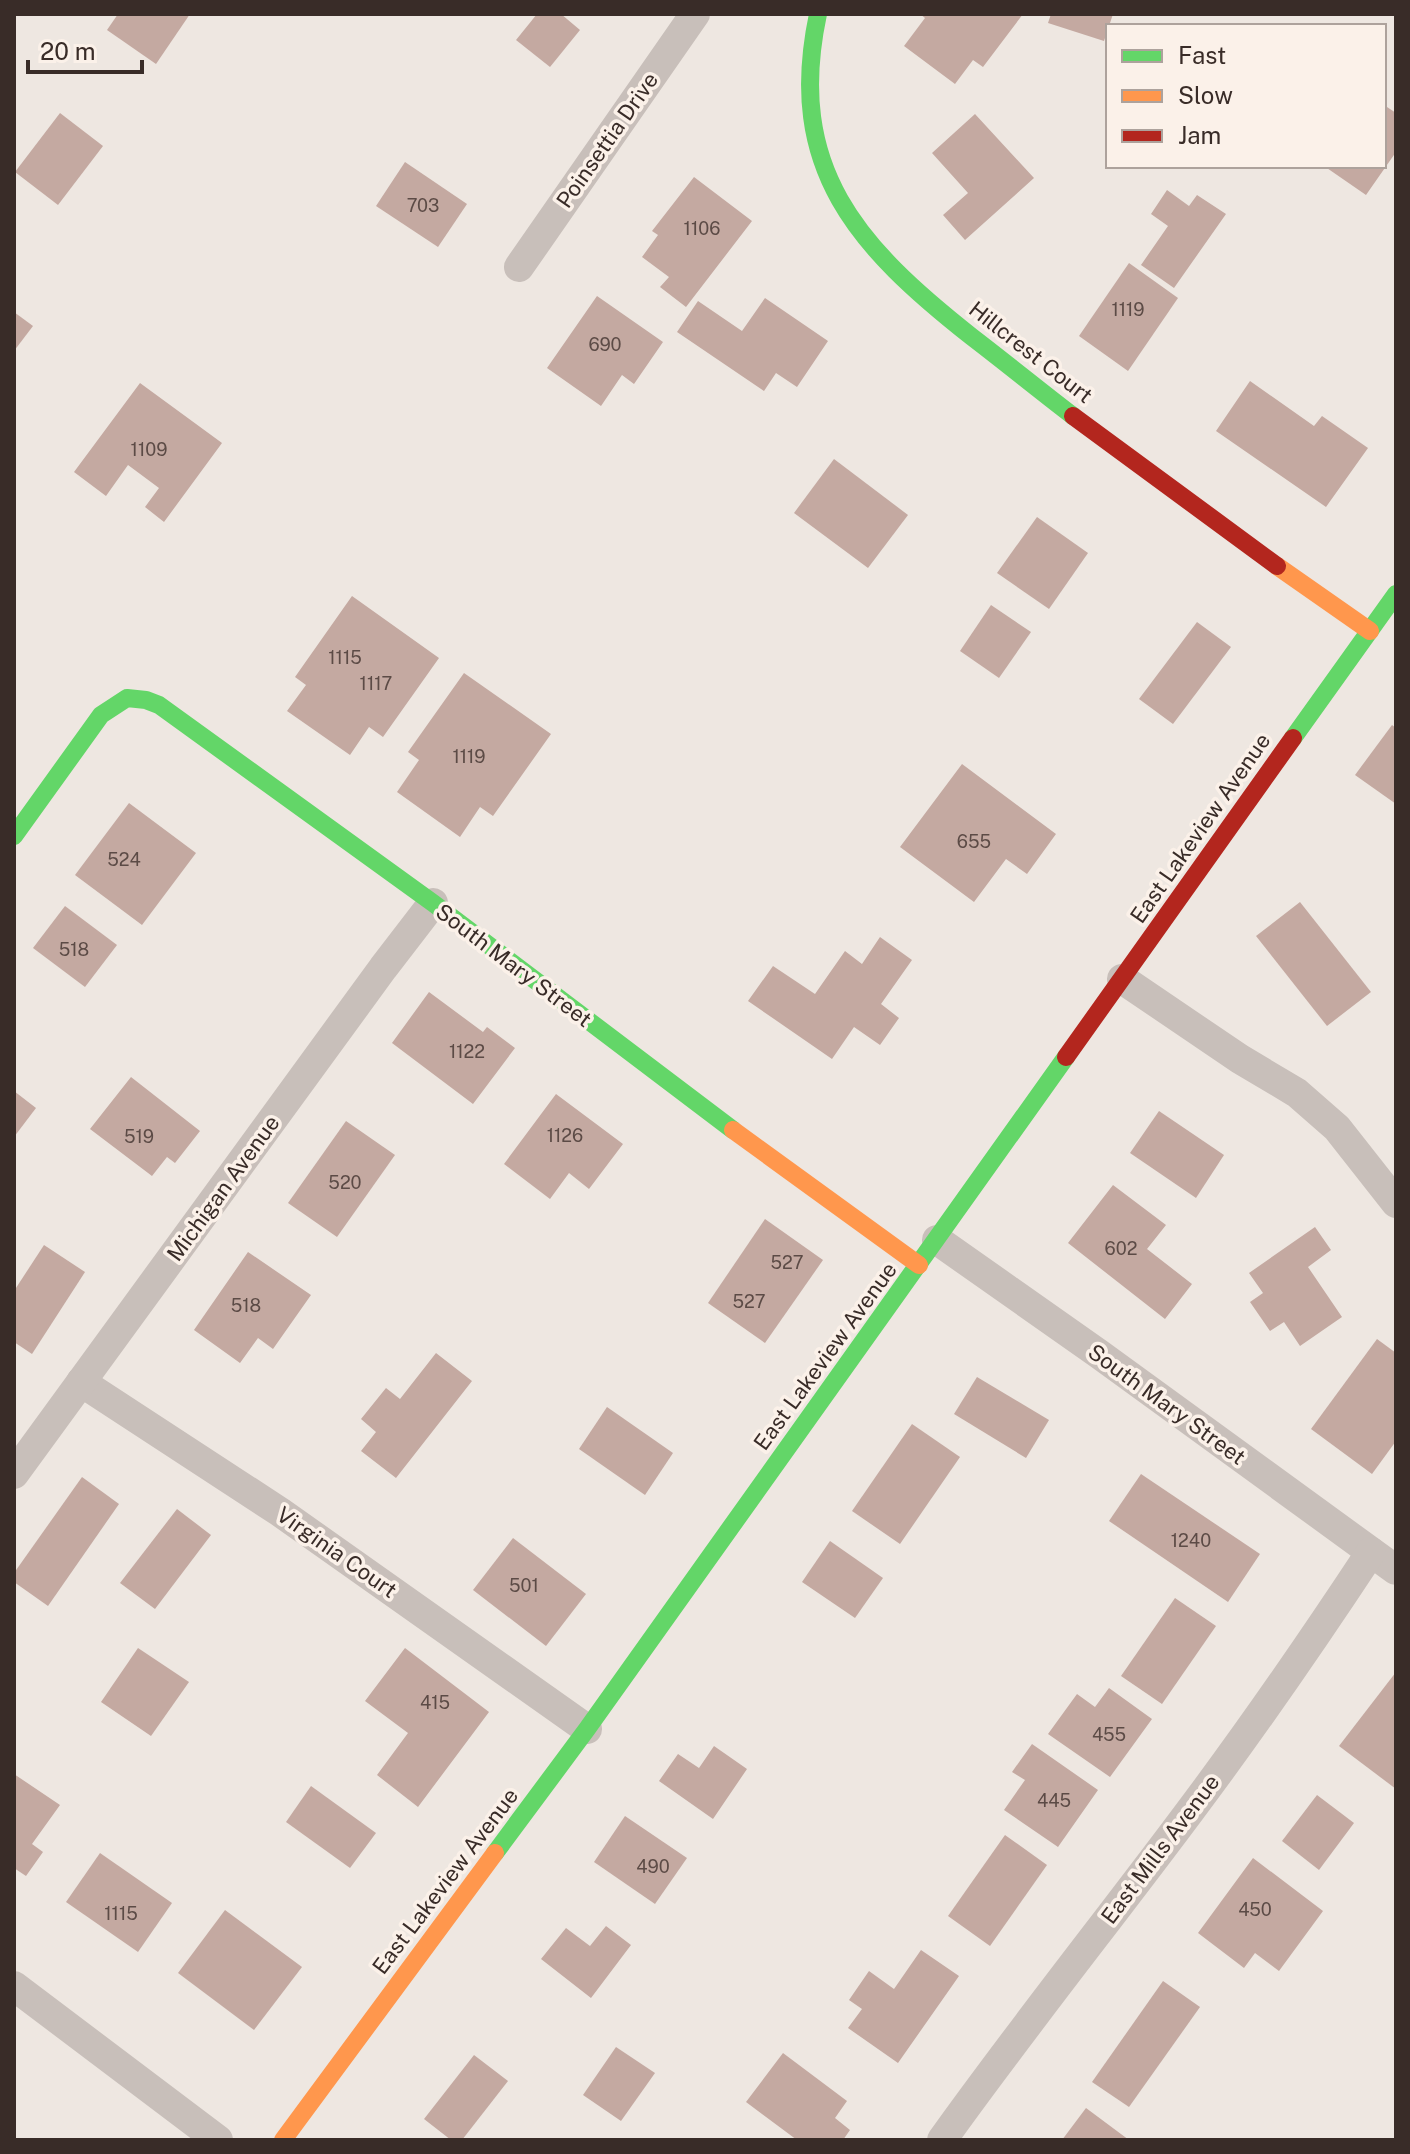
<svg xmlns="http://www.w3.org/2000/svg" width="1410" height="2154" viewBox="0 0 1410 2154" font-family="'Public Sans',sans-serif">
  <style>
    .building { fill: #c4a9a1 }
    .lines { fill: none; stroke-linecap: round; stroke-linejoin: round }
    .street { stroke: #c8bfba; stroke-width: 30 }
    .fast { stroke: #63d668; stroke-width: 18 }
    .slow { stroke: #ff974d; stroke-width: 18 }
    .jam { stroke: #b3261e; stroke-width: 18 }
    .labels { text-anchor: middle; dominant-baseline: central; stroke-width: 7; stroke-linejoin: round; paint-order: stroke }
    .number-label { font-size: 18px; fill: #5c4b46 }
    .street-label { font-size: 22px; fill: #392c28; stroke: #fbf1e9 }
  </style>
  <rect width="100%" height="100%" fill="#eee7e1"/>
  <g class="building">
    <path d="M 118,14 L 190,14 L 156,64 L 107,30 Z"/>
    <path d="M 537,14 L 561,14 L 580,30 L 550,67 L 516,40 Z"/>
    <path d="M 920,14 L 1023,14 L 983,67 L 973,60 L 955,84 L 904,46 L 925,18 Z"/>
    <path d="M 1051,14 L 1113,14 L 1104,41 L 1048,23 Z"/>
    <path d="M 1384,105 L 1396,113 L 1396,152 L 1366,195 L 1324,166 L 1384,166 Z"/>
    <path d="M 60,113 L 103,146 L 58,205 L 15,172 Z"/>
    <path d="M 975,114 L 1034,178 L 965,240 L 943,215 L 968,193 L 932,153 Z"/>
    <path d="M 405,162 L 467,204 L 438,247 L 376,206 Z"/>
    <path d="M 694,177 L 752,221 L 686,307 L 660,287 L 669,277 L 642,257 L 658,235 L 652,231 Z"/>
    <path d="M 1167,190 L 1189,206 L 1197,195 L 1226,214 L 1174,288 L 1141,265 L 1168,226 L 1151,214 Z"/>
    <path d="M 1129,263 L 1178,298 L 1128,371 L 1079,336 Z"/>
    <path d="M 597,296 L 663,342 L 634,384 L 622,375 L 601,406 L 547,368 Z"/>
    <path d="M 765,298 L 828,341 L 797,387 L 776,373 L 764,391 L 677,332 L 698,301 L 742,331 Z"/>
    <path d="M 14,312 L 33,326 L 14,351 Z"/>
    <path d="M 1250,381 L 1314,426 L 1322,416 L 1368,448 L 1326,507 L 1216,431 Z"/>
    <path d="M 140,383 L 222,443 L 164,522 L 145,507 L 159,488 L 128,465 L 106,496 L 74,472 Z"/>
    <path d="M 834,459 L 908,515 L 868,568 L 794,513 Z"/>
    <path d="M 1037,517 L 1088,553 L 1049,609 L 997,573 Z"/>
    <path d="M 352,596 L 439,658 L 383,737 L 369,727 L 350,755 L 287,711 L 306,685 L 295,677 Z"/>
    <path d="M 991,605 L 1031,632 L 999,678 L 960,651 Z"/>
    <path d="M 1197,622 L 1231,647 L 1173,724 L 1139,699 Z"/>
    <path d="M 464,673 L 551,734 L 493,816 L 480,807 L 460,837 L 397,792 L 419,760 L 408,752 Z"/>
    <path d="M 1392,725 L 1396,728 L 1396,804 L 1355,775 Z"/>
    <path d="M 962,764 L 1056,834 L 1027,874 L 1006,859 L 974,902 L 900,847 Z"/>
    <path d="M 129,803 L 196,853 L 142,925 L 75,875 Z"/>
    <path d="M 1300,902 L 1371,992 L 1327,1026 L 1256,936 Z"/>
    <path d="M 65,906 L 117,945 L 85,987 L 33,948 Z"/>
    <path d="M 880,937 L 912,960 L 881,1004 L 899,1018 L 880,1045 L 854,1027 L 832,1059 L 748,1001 L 773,966 L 815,994 L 845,951 L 862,964 Z"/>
    <path d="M 429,992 L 483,1032 L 487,1027 L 515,1048 L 473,1104 L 392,1043 Z"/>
    <path d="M 131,1077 L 200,1131 L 175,1163 L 167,1157 L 152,1176 L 90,1129 Z"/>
    <path d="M 14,1091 L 36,1108 L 14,1137 Z"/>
    <path d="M 556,1094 L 623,1144 L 589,1189 L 569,1173 L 550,1199 L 504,1164 Z"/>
    <path d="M 1159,1111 L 1224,1155 L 1196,1198 L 1130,1153 Z"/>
    <path d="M 346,1121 L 395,1155 L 337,1237 L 288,1203 Z"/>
    <path d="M 1113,1185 L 1166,1225 L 1147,1249 L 1192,1284 L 1165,1319 L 1068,1243 Z"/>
    <path d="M 765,1219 L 823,1260 L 765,1343 L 708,1303 Z"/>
    <path d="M 1315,1227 L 1331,1250 L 1308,1267 L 1342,1317 L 1300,1346 L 1284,1322 L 1270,1331 L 1250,1302 L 1263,1293 L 1249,1273 Z"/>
    <path d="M 44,1245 L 85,1272 L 32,1354 L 14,1342 L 14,1291 Z"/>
    <path d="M 248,1252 L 311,1295 L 273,1349 L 258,1338 L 240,1363 L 194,1330 Z"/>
    <path d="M 1377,1339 L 1396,1353 L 1396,1441 L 1372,1474 L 1311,1429 Z"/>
    <path d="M 436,1353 L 472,1381 L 396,1478 L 361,1451 L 376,1432 L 361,1419 L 386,1388 L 400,1399 Z"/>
    <path d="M 977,1377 L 1049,1420 L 1026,1458 L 954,1414 Z"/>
    <path d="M 607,1407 L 673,1453 L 645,1495 L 579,1449 Z"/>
    <path d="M 912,1424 L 960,1457 L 900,1544 L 852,1511 Z"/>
    <path d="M 1141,1474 L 1260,1554 L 1228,1602 L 1109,1521 Z"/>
    <path d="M 82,1477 L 119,1504 L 48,1606 L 14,1582 L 14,1573 Z"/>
    <path d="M 177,1509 L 211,1535 L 155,1609 L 120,1583 Z"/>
    <path d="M 513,1538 L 586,1594 L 546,1646 L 473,1590 Z"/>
    <path d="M 830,1541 L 883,1578 L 855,1618 L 802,1582 Z"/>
    <path d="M 1175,1598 L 1216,1626 L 1162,1704 L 1121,1676 Z"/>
    <path d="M 138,1648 L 189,1682 L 151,1736 L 101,1702 Z"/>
    <path d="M 405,1648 L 489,1712 L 418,1807 L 377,1775 L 408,1733 L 365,1701 Z"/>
    <path d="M 1396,1672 L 1396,1789 L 1339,1746 Z"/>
    <path d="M 1109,1688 L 1152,1719 L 1110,1777 L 1048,1734 L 1077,1694 L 1095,1707 Z"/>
    <path d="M 1032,1744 L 1098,1790 L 1058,1847 L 1004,1810 L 1025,1780 L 1012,1772 Z"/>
    <path d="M 714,1746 L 747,1769 L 713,1819 L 659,1781 L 678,1754 L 699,1768 Z"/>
    <path d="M 14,1774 L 60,1805 L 32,1844 L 43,1852 L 26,1876 L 14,1868 Z"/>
    <path d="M 311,1786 L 376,1833 L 350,1868 L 286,1822 Z"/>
    <path d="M 1317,1795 L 1354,1823 L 1319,1870 L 1282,1841 Z"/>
    <path d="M 625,1816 L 687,1858 L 655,1904 L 594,1862 Z"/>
    <path d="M 1005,1835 L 1047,1865 L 990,1946 L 948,1916 Z"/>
    <path d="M 100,1853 L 172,1903 L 138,1952 L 66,1902 Z"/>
    <path d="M 1253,1858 L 1323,1911 L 1279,1971 L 1255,1953 L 1244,1968 L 1198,1933 Z"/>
    <path d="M 225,1910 L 302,1967 L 254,2030 L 178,1973 Z"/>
    <path d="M 606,1926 L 631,1945 L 591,1998 L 541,1959 L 566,1928 L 590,1946 Z"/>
    <path d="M 921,1950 L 959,1976 L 898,2063 L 848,2028 L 862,2009 L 849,2000 L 869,1971 L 894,1989 Z"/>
    <path d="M 1163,1981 L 1200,2007 L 1129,2107 L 1092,2082 Z"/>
    <path d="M 616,2047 L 655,2073 L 621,2121 L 583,2095 Z"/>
    <path d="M 783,2053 L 847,2101 L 835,2118 L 850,2130 L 843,2140 L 797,2140 L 746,2102 Z"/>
    <path d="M 474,2055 L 508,2081 L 462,2140 L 451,2140 L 424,2119 Z"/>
    <path d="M 1086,2108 L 1129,2140 L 1062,2140 Z"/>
  </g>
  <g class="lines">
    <g class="street">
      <path d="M 519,267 L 695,14"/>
      <path d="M 1122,979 L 1240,1059 L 1297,1093 L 1337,1128 L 1396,1203"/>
      <path d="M 937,1240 L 1099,1354 L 1396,1570"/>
      <path d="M 81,1382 L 280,1512 L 587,1729"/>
      <path d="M 14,1474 L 383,968 L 433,903"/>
      <path d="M 14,1986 L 218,2140"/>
      <path d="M 942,2140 C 1022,2028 1108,1921 1190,1811 C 1253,1727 1313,1640 1371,1552"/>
    </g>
    <g class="fast">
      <path d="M 818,14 C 785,169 858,247 972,337 C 1006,363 1039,390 1073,416"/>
      <path d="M 1293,738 L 1396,594"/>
      <path d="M 14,836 L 101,715 L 127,698 L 146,700 L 159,705 L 433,903 L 733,1130"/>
      <path d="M 495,1853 L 587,1729 L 1066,1057"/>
    </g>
    <g class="slow">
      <path d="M 1277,566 L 1370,631"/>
      <path d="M 733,1130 L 919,1265"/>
      <path d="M 283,2140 L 495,1853"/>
    </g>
    <g class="jam">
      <path d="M 1073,416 L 1277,566"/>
      <path d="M 1066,1057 L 1293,738"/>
    </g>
  </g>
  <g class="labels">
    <g class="number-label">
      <text x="423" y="205">703</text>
      <text x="702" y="228">1106</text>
      <text x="1128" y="309">1119</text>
      <text x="605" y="344">690</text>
      <text x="149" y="449">1109</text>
      <text x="345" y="657">1115</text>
      <text x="376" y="683">1117</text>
      <text x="469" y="756">1119</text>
      <text x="974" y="841">655</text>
      <text x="124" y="859">524</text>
      <text x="74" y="949">518</text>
      <text x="467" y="1051">1122</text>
      <text x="565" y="1135">1126</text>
      <text x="139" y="1136">519</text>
      <text x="345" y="1182">520</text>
      <text x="1121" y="1248">602</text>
      <text x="787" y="1262">527</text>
      <text x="749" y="1301">527</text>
      <text x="246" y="1305">518</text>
      <text x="1191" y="1540">1240</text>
      <text x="524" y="1585">501</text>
      <text x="435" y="1702">415</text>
      <text x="1109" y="1734">455</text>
      <text x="1054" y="1800">445</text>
      <text x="653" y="1866">490</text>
      <text x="1255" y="1909">450</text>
      <text x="121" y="1913">1115</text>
    </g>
    <g class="street-label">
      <text transform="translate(607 140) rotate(-55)">Poinsettia Drive</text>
      <text transform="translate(1031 352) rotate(38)">Hillcrest Court</text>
      <text transform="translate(1200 828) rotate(-55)">East Lakeview Avenue</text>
      <text transform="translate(514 965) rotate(37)">South Mary Street</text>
      <text transform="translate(223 1188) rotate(-54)">Michigan Avenue</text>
      <text transform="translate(825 1356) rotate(-54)">East Lakeview Avenue</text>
      <text transform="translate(1167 1404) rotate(36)">South Mary Street</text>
      <text transform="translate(337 1552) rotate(35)">Virginia Court</text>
      <text transform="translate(1160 1849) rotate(-53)">East Mills Avenue</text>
      <text transform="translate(445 1881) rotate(-53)">East Lakeview Avenue</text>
    </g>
  </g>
  <rect width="1410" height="2154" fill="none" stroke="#392c28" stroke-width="32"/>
  <rect x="1106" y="24" width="280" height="144" fill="#fbf1e9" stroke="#ada29c" stroke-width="2"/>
  <rect x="1122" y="50" width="40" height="12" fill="#63d668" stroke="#ada29c" stroke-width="2"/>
  <text x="1178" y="64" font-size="24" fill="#392c28">Fast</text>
  <rect x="1122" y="90" width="40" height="12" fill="#ff974d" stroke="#ada29c" stroke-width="2"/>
  <text x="1178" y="104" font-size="24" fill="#392c28">Slow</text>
  <rect x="1122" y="130" width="40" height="12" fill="#b3261e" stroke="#ada29c" stroke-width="2"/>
  <text x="1178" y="144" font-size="24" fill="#392c28">Jam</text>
  <path d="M28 60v12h114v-12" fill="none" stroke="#392c28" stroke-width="4"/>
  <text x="40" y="60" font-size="24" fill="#392c28" stroke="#fbf1e9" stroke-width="6" paint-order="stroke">20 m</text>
</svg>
